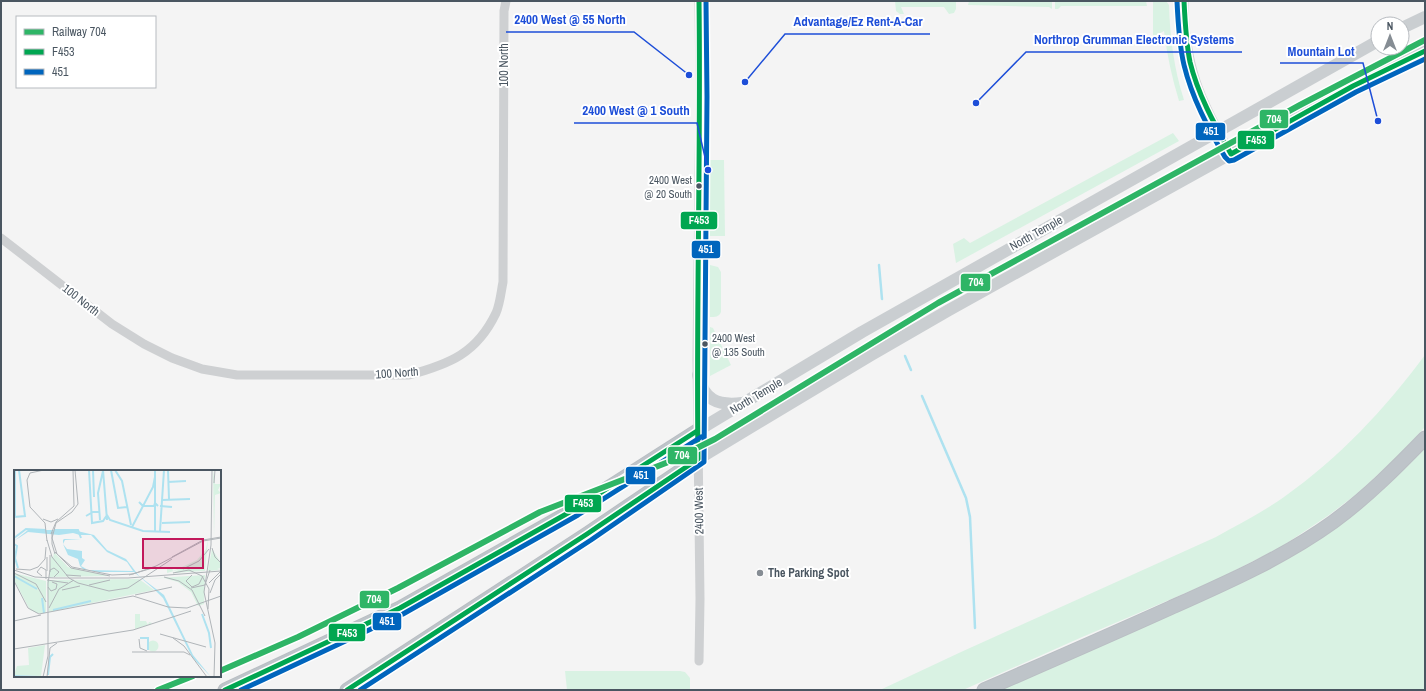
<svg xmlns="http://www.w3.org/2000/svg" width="1426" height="691" viewBox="0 0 1426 691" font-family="'Archivo Narrow',sans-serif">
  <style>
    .green { fill: #d9f2e3 }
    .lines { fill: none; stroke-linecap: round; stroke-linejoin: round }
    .stream { stroke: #aee2f0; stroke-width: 2.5 }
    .highway-casing { stroke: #b9bec3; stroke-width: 15 }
    .minor { stroke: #ced0d2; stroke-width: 9 }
    .major { stroke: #caced1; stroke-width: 12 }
    .highway { stroke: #bec4c9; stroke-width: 13 }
    .bus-1-casing { stroke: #fff; stroke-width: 8 }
    .bus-2-casing { stroke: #fff; stroke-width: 8 }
    .bus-1 { stroke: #00a651; stroke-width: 5 }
    .bus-2 { stroke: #0065bd; stroke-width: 5 }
    .rail-1-casing { stroke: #fff; stroke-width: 9 }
    .rail-1 { stroke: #2eb566; stroke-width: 6 }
    .bus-dot { fill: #4a5661; stroke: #fff; stroke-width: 1.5 }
    .poi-dot { fill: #868d94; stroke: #fff; stroke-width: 1.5 }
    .labels { text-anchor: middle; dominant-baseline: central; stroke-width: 4; stroke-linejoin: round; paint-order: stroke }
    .bus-label { font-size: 11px; fill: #4a5661; stroke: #fff; text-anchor: end }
    .street-label { font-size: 12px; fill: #4a5661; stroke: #fff }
    .poi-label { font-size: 12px; font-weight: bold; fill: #4a5661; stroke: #fff; text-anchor: start }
    .inset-river { fill: none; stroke: #aee2f0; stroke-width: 2 }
    .inset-road { fill: none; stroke: #b0b5b9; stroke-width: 1 }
    .view { fill: #c2185b; fill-opacity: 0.15; stroke: #c2185b; stroke-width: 2 }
    .inset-edge { fill: none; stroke: #4a5661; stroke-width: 2 }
    .leader { fill: none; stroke: #1d4ed8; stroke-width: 1.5 }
    .callout-dot { fill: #1d4ed8; stroke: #fff; stroke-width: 1.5 }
    .callout-label { font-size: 13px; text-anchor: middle; font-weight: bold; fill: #1d4ed8; stroke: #fff; stroke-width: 4; stroke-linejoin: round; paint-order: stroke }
    .line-badge { stroke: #fff; stroke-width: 1.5 }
    .badge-label { font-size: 11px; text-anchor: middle; font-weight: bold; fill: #fff }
  </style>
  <rect width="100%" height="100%" fill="#f4f4f4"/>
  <g class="green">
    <path d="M 895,1 L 956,1 L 956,9 L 954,13 L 949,14 L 944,7 L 901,7 L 904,14 L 900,14 L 896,11 Z"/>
    <path d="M 969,1 L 1052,1 L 1052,9 L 1049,7 L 968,5 Z"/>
    <path d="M 1055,1 L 1146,1 L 1147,6 L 1061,6 L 1058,9 L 1055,9 Z"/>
    <path d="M 1153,1 L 1166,1 L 1169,5 C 1170,38 1174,69 1184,100 L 1179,101 C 1172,78 1167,55 1164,31 L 1153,37 Z"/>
    <path d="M 1173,133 L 1179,141 L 956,263 L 953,244 L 964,238 L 970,243 Z"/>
    <path d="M 710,160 L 724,160 L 725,236 L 710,236 Z"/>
    <path d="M 710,247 L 721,247 L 721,255 L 718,256 L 710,256 Z"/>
    <path d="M 710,265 L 718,267 L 721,272 L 721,312 C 719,317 715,317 710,317 Z"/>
    <path d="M 710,327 L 713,328 L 731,365 L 710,376 Z"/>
    <path d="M 1425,355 L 1425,427 L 1400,454 L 1358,493 L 1329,515 L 1281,547 L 1216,580 L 1080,638 L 963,690 L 880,690 L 961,652 L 1216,537 C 1239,524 1263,512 1284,497 C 1339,458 1385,409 1425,355 Z"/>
    <path d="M 1425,448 L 1425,690 L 993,690 C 1047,667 1101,644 1155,621 C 1206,599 1259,577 1307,547 C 1350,520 1390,486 1425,448 Z"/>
    <path d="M 565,671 L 680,671 L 685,672 L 690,678 L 690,690 L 567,690 Z"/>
  </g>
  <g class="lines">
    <g class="stream">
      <path d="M 879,265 L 882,299"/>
      <path d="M 905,356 L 911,370"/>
      <path d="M 922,396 L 966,498 L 970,517 L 975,628"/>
    </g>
    <defs>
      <g id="highway">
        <path d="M 225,690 L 400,608 L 575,509 L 697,431"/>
        <path d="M 347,690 L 587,534 L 698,459"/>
        <path d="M 984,690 C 1046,663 1108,636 1170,608 C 1226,583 1283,558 1333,522 C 1367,497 1396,468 1425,438"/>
      </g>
    </defs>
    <use href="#highway" class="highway-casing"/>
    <g class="minor">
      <path d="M 699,1 L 700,97 L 697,359 L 700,599 L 699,661"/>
      <path d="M 1184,1 C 1184,64 1200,100 1231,154"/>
      <path d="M 1,238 L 112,324 L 144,344 L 172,358 L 202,369 L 237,375 L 409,375 C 450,364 477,353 496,313 C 500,304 501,292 503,282 L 504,11 L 506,1"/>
    </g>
    <g class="major">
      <path d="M 1402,28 L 1425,17"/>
      <path d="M 698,375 C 704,400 717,406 742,403"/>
      <path d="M 697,431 L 862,332 L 1378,41"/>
      <path d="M 698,459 L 871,355 L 949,310 L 1353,86 L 1425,51"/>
    </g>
    <use href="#highway" class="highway"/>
    <defs>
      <g id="bus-1">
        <path d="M 1184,1 C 1185,22 1186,42 1190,62 C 1198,95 1215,125 1231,154 L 1353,86 L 1425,51"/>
        <path d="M 225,690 L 400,608 L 575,509 L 697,431"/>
        <path d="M 347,690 L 587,534 L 698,459 C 696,306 701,154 699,1"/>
      </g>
      <g id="bus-2">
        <path d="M 1177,1 C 1178,23 1179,44 1184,65 C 1192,98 1208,128 1225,157 L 1229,161 L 1234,160 L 1356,92 L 1425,59"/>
        <path d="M 241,690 L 403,614 L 578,515 L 701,437"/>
        <path d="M 360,690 L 591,540 L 704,462 L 707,97 L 706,1"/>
      </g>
    </defs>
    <use href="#bus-1" class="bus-1-casing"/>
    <use href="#bus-2" class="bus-2-casing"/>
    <use href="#bus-1" class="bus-1"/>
    <use href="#bus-2" class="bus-2"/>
    <defs>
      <g id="rail-1">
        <path d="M 220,671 L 298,637 L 398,588 L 540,512 L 671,461 L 715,439 L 938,303 L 1300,105 L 1425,40"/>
        <path d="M 158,690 L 193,676"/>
      </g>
    </defs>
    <use href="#rail-1" class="rail-1-casing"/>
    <use href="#rail-1" class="rail-1"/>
  </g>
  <g class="bus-dot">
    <circle cx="699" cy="186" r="3.5"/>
    <circle cx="705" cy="344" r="3.5"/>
  </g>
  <circle class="poi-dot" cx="760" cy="573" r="4"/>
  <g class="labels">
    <g class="bus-label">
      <text x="692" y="180">2400 West<tspan x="692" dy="14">@ 20 South</tspan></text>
      <text x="712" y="338" text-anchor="start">2400 West<tspan x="712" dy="14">@ 135 South</tspan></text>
    </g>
    <g class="street-label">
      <text transform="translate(504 65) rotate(-90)">100 North</text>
      <text transform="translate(1036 233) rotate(-29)">North Temple</text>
      <text transform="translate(81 300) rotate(38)">100 North</text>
      <text transform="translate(397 373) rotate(-4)">100 North</text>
      <text transform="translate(756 396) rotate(-31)">North Temple</text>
      <text transform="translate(699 511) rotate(-91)">2400 West</text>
    </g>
    <g class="poi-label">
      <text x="768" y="573">The Parking Spot</text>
    </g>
  </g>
  <g transform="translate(14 470)">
    <rect width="207" height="207" fill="#f4f4f4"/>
    <path d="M 199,0 L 201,14 L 207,14 L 204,20 L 207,23 L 201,25 L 200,67 ZM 194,70 L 191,101 L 158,103 L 167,99 L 153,103 L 153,97 L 158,98 L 159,101 L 183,90 L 192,79 ZM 198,79 L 207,93 L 207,98 L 203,99 L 207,100 L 194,101 ZM 40,82 L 54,97 L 96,106 L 35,107 L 37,85 L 39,88 ZM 0,103 L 32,111 L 32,143 L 23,143 L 16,140 L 0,110 ZM 191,105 L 190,134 L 184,136 L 177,122 L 164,112 L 150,108 L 128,109 ZM 125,109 L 140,120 L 35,142 L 33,110 ZM 121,144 L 126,144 L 126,151 L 132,151 L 134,155 L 135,152 L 138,153 L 137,154 L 121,159 ZM133.5 176a5.5 5.5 0 1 1 11 0a5.5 5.5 0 1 1-11 0ZM 31,175 L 27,206 L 0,205 L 3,196 L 15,195 L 14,178 Z" fill="#d9f2e3"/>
    <path d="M 14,60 L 59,60 L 80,65 L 93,80 L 112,89 L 125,106 L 150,125 L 179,185 L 197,207 L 178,187 L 149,128 L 140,119 L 120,102 L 83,102 L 69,99 L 66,96 L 64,89 L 54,85 L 49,74 L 49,70 L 50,69 L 67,69 L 51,70 L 49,74 L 53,79 L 68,81 L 68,88 L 71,90 L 67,96 L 74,100 L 119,101 L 113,92 L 93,82 L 77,65 L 67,65 L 67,68 L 66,65 L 59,63 L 45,65 L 14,62 L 0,71 Z" fill="#aee2f0"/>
    <path class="inset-river" d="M 75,0 L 78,53 L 89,51 L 93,45 L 96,50 L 129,61 L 156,62M 79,0 L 80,27M 89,0 L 93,50M 97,0 L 104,38 L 113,37M 101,0 L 108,11 L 117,55M 141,0 L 141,61M 154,0 L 155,29M 154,12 L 172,11M 148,30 L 176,29M 125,32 L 129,36 L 140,36 L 141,33 L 144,36M 146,36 L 158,37M 72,46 L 79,42 L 85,42M 0,47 L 11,46 L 5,0M 1,47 L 1,0M 86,50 L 84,23 L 89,1M 148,53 L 176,52M 118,57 L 139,17 L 141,7M 40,60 L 64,60 L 67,68M 146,61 L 150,0M 0,68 L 12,59 L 32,60M 0,74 L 3,76 L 1,88 L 4,98M 0,106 L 23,119M 28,128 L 30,143M 39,140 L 77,131M 188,144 L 195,163 L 197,178M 126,168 L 134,168 L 134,180M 34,205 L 36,187 L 39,184M 0,206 L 25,207"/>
    <path class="inset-road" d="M 30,0 L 16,3 L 13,10 L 16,37 L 31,53 L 33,71M 61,0 L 64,34 L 58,42 L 42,53 L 38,68 L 43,84 L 58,97 L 98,105 L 119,104 L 142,96 L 189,71 L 207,68M 198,0 L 197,75 L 190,122 L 201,173 L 200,207M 200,13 L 201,0M 29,49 L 37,52 L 44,49M 38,62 L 38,74 L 41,84M 37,64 L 42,52 L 60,36 L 59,0M 33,70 L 38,87 L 55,108 L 64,113 L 95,121 L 114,118 L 158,89M 198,78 L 201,87 L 207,93M 41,82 L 57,98 L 96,106M 158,87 L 189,70 L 207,67M 2,99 L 16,100 L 24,97 L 31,89 L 32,77M 169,99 L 185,91 L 195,79M 0,100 L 21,107 L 42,108 L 114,108 L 207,101M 33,101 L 33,87M 36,102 L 36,85M 0,103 L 22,114 L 32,132M 159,103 L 175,100 L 188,106 L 195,119 L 194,139M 52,105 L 67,106M 115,105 L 142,97M 178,105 L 172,111 L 178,117 L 185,114 L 189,106M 28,106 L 23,102 L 27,97 L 32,100 L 32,109M 150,107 L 165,111 L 178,120 L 191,146M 33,110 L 54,113M 0,111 L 14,138 L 25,144 L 119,126 L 154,137 L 173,138 L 207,126M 195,113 L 207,101M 75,115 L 96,110M 34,117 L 37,121 L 42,119 L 43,114 L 38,112M 177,118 L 191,115 L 196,100M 48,120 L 66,116M 196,123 L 201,110 L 207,104M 121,125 L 158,117M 35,138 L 45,119 L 60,110M 0,151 L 27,145M 146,164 L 192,177M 159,168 L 170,176 L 193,207M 125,169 L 126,178 L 133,181M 0,179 L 119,160 L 177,141M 118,182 L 170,182 L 176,185M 29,207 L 34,186 L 34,113 L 36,100 L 40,98 L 45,102 L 40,107M 33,207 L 36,178 L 43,173"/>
    <path class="view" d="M 129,69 L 189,69 L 189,98 L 129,98 Z"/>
    <rect width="207" height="207" class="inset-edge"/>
  </g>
  <path class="leader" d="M689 75L634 32H506M745 82L785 34H930M976 103L1026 52H1242M1378 121L1363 63H1280M708 170L697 123H574"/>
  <g class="callout-dot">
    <circle cx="689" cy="75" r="4"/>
    <circle cx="745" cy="82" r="4"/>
    <circle cx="976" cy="103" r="4"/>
    <circle cx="1378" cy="121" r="4"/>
    <circle cx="708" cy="170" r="4"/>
  </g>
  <g class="callout-label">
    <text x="570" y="24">2400 West @ 55 North</text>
    <text x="858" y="26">Advantage/Ez Rent-A-Car</text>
    <text x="1134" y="44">Northrop Grumman Electronic Systems</text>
    <text x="1321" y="56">Mountain Lot</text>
    <text x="636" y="115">2400 West @ 1 South</text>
  </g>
  <g class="line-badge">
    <rect x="1259" y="109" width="30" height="20" rx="4" fill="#2eb566"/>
    <rect x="1195" y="122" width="31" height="19" rx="4" fill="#0065bd"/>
    <rect x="1237" y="130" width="38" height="20" rx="4" fill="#00a651"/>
    <rect x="680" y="211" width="38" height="19" rx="4" fill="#00a651"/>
    <rect x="691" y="240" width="30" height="19" rx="4" fill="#0065bd"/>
    <rect x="960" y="273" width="31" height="19" rx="4" fill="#2eb566"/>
    <rect x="667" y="446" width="31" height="19" rx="4" fill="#2eb566"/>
    <rect x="625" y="466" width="31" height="19" rx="4" fill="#0065bd"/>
    <rect x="564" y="494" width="38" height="19" rx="4" fill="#00a651"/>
    <rect x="359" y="590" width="31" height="19" rx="4" fill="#2eb566"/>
    <rect x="372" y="612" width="30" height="19" rx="4" fill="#0065bd"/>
    <rect x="328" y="623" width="38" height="19" rx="4" fill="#00a651"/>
  </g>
  <g class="badge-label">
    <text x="1274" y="123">704</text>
    <text x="1211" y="135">451</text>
    <text x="1256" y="144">F453</text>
    <text x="699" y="224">F453</text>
    <text x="706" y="253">451</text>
    <text x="976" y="286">704</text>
    <text x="682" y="459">704</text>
    <text x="641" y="479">451</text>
    <text x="583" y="507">F453</text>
    <text x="374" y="603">704</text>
    <text x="387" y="625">451</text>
    <text x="347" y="637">F453</text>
  </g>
  <rect width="1426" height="691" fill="none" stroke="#4a5661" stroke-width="4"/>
  <rect x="16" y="16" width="140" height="72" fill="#ffffff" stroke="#b7bbc0"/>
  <rect x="24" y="29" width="20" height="6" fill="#2eb566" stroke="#b7bbc0"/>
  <text x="52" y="36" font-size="12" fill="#4a5661">Railway 704</text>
  <rect x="24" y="49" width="20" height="6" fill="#00a651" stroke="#b7bbc0"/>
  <text x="52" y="56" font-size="12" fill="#4a5661">F453</text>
  <rect x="24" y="69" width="20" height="6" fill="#0065bd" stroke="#b7bbc0"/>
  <text x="52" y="76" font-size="12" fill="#4a5661">451</text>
  <g transform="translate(1390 36)"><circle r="19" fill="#ffffff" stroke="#b7bbc0"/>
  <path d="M0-3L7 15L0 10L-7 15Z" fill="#868d94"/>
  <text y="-6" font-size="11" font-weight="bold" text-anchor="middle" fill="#4a5661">N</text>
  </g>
</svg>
